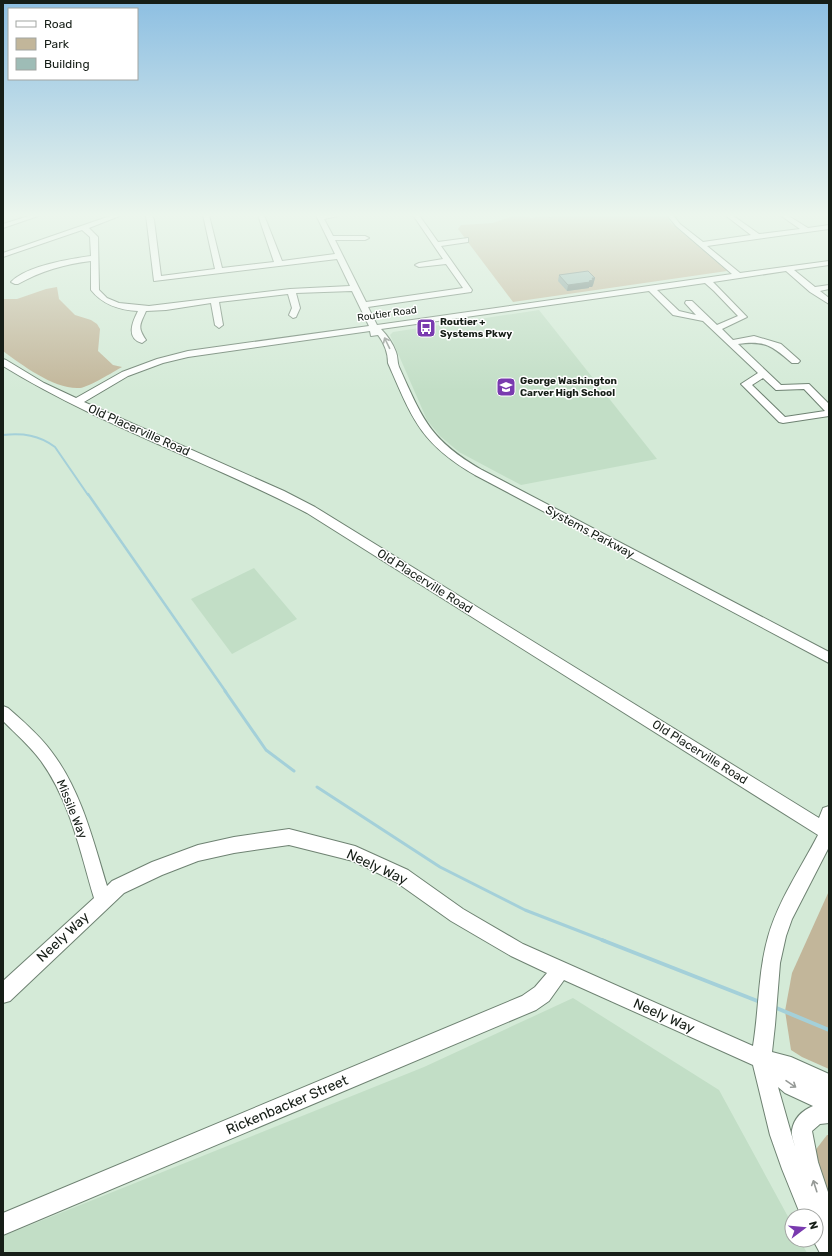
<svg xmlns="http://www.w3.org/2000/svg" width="832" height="1256" viewBox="0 0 832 1256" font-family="Rubik,sans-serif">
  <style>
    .built { fill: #c2dec6 }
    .green { fill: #c2b69a }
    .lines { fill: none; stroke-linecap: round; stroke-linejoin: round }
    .stream-far3 { stroke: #a4d0d9; stroke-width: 2 }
    .stream-far2 { stroke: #a4d0d9; stroke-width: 2.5 }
    .stream-far1 { stroke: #a4d0d9; stroke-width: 3 }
    .stream { stroke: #a4d0d9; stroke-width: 4 }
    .minor-casing { stroke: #6e8272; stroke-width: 2 }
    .minor { fill: #fff; fill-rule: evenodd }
    .wall { fill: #88a29d }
    .shaded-wall { fill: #6f847f }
    .building { fill: #9ebcb6; stroke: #6f847f }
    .oneway { stroke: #969a97 }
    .labels { text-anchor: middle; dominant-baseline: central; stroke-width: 3; stroke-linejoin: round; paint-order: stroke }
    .far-street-label { font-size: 10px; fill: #161e17; stroke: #fff }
    .far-poi-label { font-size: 10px; font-weight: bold; fill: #161e17; stroke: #fff; text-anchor: start }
    .street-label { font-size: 12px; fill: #161e17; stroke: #fff }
    .near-street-label { font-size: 14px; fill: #161e17; stroke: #fff }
  </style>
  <rect width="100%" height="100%" fill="#d4ead7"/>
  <g class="built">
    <path d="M 539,310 L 657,459 L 521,485 L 459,452 L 440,436 L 427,420 L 390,335 L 393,332 Z"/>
    <path d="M 254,568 L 297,619 L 232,654 L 191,599 Z"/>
    <path d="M 573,998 L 719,1090 L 792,1224 L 792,1240 L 800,1240 L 807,1253 L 3,1253 L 3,1236 L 424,1067 Z"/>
  </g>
  <g class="green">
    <path d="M 516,215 L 532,218 L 548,215 L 666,215 L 671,223 L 727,271 L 513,302 L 458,229 L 461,225 L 493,223 Z"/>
    <path d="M 57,287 L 59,299 L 75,315 L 91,320 L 97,324 L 100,329 L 98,351 L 113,365 L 122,367 C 113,372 89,387 80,388 C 55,390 22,365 3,351 L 3,299 L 17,299 L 46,289 Z"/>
    <path d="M 829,891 L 829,1069 L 802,1057 L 791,1050 L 785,1011 L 792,973 Z"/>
    <path d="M 827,1135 L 829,1135 L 829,1192 L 825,1188 L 814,1152 Z"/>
  </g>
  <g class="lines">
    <path class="stream-far3" d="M 3,435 C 23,433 39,435 55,447 L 88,495"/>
    <path class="stream-far2" d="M 88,494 L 226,692"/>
    <g class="stream-far1">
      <path d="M 225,691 L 266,750 L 294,771"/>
      <path d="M 317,787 L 440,867 L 525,910 L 605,941"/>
    </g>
    <g class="stream">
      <path d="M 602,940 L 760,1002"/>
      <path d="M 774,1007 L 829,1030"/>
    </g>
    <defs>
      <g id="minor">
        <path d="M 32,215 L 41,215 L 3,228 L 3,224 Z"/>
        <path d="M 113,215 L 122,215 L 89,228 L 98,237 L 99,290 L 107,298 L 119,303 L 149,306 L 290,289 L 350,286 L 337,259 L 154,281 L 146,215 L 152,215 L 154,220 L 161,276 L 215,269 L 203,215 L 209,215 L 222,268 L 274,262 L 258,215 L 264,215 L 282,261 L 335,254 L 316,215 L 339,215 L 338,216 L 324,219 L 333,236 L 365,236 L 369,238 L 365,240 L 335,240 L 366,302 L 463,288 L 446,264 L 419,267 L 415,265 L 419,263 L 443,259 L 413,215 L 419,215 L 438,242 L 468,238 L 468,242 L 441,246 L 472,290 L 471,292 L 368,307 L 377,325 L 732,274 L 676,226 L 667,215 L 673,215 L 680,224 L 703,242 L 751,235 L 725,215 L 732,215 L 759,234 L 800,229 L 780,215 L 787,215 L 808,228 L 829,225 L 829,229 L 707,246 L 740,273 L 829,261 L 829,265 L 794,270 L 815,287 L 829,285 L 829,289 L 820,291 L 829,298 L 829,304 L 810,292 L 786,271 L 713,282 L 747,317 L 722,329 L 733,340 L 754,336 L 781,344 L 798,359 L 800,361 L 798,363 L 792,363 C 772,346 765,340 738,344 L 781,385 L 809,384 L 829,404 L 829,416 L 783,423 L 779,422 L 741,384 L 758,373 L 703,321 L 673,315 L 649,291 L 381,329 C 388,336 393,344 396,352 C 398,357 397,362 399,367 C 423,420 430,440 482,470 L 829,652 L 829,663 L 475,475 C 420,443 412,418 388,363 C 388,352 384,343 378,335 L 371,336 L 370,331 L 188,357 L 163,363 L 128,376 L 84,402 L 284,491 L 315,507 L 819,818 L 823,808 L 829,806 L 829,847 L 792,919 L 786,936 L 780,963 L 775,1025 L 772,1052 L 791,1057 L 829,1074 L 829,1123 L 820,1124 L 812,1131 L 818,1162 L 829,1195 L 829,1253 L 820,1253 L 813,1240 L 816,1240 L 816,1216 L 801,1216 L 782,1169 L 770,1135 L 753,1065 L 564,980 L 549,1001 L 536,1010 L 3,1235 L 3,1213 L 522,996 L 535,987 L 547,973 L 511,956 L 451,921 L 396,882 L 353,861 L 289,845 L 234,853 L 198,861 L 162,875 L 124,893 L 10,1001 L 3,1003 L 3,981 L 94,898 C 80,851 70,801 41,761 C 30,746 16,734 3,721 L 3,706 L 8,708 C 23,721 39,735 51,751 C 81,790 93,840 107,886 L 112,881 L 152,862 L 198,845 L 234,837 L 289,829 L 355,846 L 408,870 L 463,909 L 523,944 L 753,1046 C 759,1010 758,972 768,937 C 778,901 801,868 818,835 L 307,513 C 207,461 99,425 3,366 L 3,359 L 6,360 L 44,383 L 76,398 L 122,372 L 157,359 L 188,351 L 369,326 L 352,291 L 296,293 L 300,308 L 296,317 L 293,318 L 289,315 L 292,308 L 288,294 L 219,302 L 223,325 L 219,328 L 215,325 L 211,303 L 166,310 L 146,311 C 140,325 137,327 146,340 L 142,343 C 125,338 133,321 138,311 C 119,310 103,305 91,290 L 91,261 C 65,264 41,271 18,284 L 15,284 L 11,282 C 26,266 69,259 91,256 L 90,237 L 82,230 L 3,257 L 3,253 ZM 705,283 L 714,291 L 738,316 L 717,325 L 692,301 L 686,301 L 685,303 L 696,315 L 679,311 L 657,290 ZM 763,378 L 776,390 L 804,389 L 825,411 L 785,417 L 752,385 ZM 778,1087 L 785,1093 L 813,1106 C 803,1110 794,1118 792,1130 C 791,1135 794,1142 795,1147 Z"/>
        <path d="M 547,215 L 554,215 L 550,217 Z"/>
      </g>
    </defs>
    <use href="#minor" class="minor-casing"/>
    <use href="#minor" class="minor"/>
  </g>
  <path class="wall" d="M 559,275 L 595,278 L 593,285 L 592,287 L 589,287 L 589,288 L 567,291 L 558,281 Z"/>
  <path class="shaded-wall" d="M 592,278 L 595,278 L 593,285 L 592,287 L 589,287 L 589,288 L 567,291 L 568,285 L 589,281 Z"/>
  <path class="building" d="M 588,271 L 595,278 L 592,278 L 593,280 L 589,281 L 590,282 L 568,285 L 559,275 Z"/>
  <defs><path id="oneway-shaft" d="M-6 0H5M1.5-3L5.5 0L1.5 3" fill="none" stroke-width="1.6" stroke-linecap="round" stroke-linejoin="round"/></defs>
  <g class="oneway">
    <use href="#oneway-shaft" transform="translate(387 343) rotate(-116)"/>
    <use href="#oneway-shaft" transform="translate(791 1084) rotate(34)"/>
    <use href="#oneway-shaft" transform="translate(815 1186) rotate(-108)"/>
  </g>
  <linearGradient id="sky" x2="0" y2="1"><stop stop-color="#8dbfe2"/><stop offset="0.55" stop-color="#ecf6ed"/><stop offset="1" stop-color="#ecf6ed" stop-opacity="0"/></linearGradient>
  <rect width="832" height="391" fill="url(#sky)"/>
  <defs>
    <symbol id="bus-square" viewBox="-11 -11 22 22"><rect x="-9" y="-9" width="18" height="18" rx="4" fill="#793aaf" stroke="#fff"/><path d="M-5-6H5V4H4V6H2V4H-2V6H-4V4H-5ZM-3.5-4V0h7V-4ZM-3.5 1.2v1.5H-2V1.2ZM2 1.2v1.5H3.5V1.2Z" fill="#fff"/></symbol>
    <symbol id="school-square" viewBox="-11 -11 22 22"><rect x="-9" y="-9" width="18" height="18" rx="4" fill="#793aaf" stroke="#fff"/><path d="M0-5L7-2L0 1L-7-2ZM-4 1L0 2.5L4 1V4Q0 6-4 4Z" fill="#fff"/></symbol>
  </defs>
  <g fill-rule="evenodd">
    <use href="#bus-square" x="415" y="317" width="22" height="22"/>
    <use href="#school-square" x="495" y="376" width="22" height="22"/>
  </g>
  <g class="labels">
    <g class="far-street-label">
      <text transform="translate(387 314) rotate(-8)">Routier Road</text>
    </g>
    <g class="far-poi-label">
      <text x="440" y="322">Routier +<tspan x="440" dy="12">Systems Pkwy</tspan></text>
      <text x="520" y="381">George Washington<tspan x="520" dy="12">Carver High School</tspan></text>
    </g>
    <g class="street-label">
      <text transform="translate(139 430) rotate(24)">Old Placerville Road</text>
      <text transform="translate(590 532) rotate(28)">Systems Parkway</text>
      <text transform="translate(425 581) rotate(32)">Old Placerville Road</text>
      <text transform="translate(700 752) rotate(32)">Old Placerville Road</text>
      <text transform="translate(72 809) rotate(68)">Missile Way</text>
    </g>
    <g class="near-street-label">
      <text transform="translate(377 867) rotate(25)">Neely Way</text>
      <text transform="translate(63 937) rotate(-43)">Neely Way</text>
      <text transform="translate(664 1016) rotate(24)">Neely Way</text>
      <text transform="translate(287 1105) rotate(-23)">Rickenbacker Street</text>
    </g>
  </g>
  <rect width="832" height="1256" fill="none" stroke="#161e17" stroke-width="8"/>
  <rect x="8" y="8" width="130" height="72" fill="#ffffff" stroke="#a2a5a2"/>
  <rect x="16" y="21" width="20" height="6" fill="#ffffff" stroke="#a2a5a2"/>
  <text x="44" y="28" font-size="12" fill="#161e17">Road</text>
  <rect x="16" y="38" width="20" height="12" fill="#c2b69a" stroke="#a2a5a2"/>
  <text x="44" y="48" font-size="12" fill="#161e17">Park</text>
  <rect x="16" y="58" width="20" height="12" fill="#9ebcb6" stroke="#a2a5a2"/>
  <text x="44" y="68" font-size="12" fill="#161e17">Building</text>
  <g transform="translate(804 1228) rotate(74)"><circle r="19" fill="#ffffff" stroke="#a2a5a2"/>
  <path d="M0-3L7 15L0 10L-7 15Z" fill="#793aaf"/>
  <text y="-6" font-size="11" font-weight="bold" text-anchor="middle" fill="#161e17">N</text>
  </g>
</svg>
